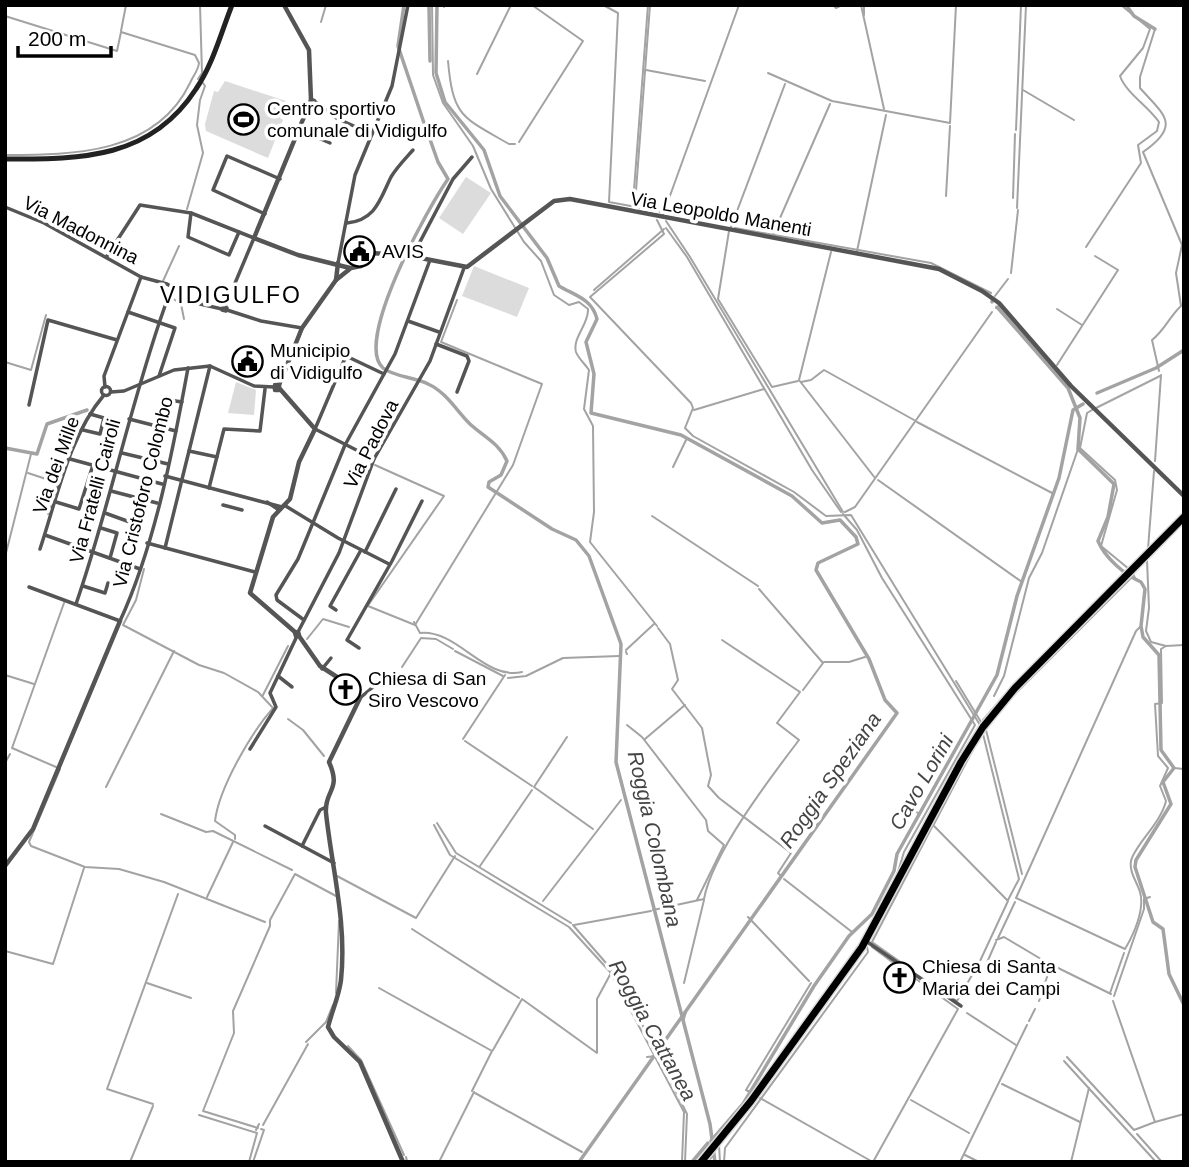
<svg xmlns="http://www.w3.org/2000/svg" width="1189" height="1167" viewBox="0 0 1189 1167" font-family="Helvetica,sans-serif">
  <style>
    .green { fill: #dcdcdc }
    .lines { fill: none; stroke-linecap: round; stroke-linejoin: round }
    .stream { stroke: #a3a3a3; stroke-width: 2 }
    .canal { stroke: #a3a3a3; stroke-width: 3.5 }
    .primary-casing { stroke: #dbdbdb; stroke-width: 10 }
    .minor { stroke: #555; stroke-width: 3.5 }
    .tertiary { stroke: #555; stroke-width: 4.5 }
    .secondary { stroke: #222; stroke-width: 5 }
    .primary { stroke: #000; stroke-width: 7 }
    .labels { text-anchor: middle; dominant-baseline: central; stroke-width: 7; stroke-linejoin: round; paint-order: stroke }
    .poi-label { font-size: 19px; fill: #000; stroke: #fff; text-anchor: start }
    .street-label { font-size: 19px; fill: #000; stroke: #fff }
    .water-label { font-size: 21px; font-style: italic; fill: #444; stroke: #fff }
    .quarter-label { font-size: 23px; letter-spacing: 2px; fill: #000; stroke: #fff }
  </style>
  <rect width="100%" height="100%" fill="#fff"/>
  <g class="green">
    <path d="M 225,81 L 286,101 L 280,118 L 283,120 L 268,158 L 206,131 L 205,124 L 214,91 L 218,92 Z"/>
    <path d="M 466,177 L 491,193 L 463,234 L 439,218 Z"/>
    <path d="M 474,266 L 529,288 L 517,317 L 462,296 Z"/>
    <path d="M 236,382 L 256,390 L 254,415 L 228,413 Z"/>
  </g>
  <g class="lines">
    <g class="stream">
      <path d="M 432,5 L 433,75 L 443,103 L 473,146 L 491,189 L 524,242 L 541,261 L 554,295 L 569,305 L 579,302 L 588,309 C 589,324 572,338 576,352 C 578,358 585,364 589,370 L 584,409 L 593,426 L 594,512 L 590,542 L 657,626"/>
      <path d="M 603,5 L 618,13 L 609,202 L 658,211"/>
      <path d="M 650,5 L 635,204 L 657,211"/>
      <path d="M 833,5 L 836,8 L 842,5"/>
      <path d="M 861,5 L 884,109"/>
      <path d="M 864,5 L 864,15"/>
      <path d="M 444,7 L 444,5"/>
      <path d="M 5,16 L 117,51 L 121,32 L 195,55 L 199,63 C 198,71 193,76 190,83 C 156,154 74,155 5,155"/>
      <path d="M 321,22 L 326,5"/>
      <path d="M 1155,29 L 1140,77 L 1140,88 C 1164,115 1182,125 1143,152 L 1182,245 L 1176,273 L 1181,306 C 1169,317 1165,330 1152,340 L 1159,371"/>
      <path d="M 121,31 L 126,5"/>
      <path d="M 448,61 C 453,117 462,117 509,144 L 515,144"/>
      <path d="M 646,70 L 705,81"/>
      <path d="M 768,73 L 832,101 L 950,123 L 956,5"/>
      <path d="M 477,74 L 511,5"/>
      <path d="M 198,79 L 202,73 L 200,5"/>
      <path d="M 1023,90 L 1074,120"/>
      <path d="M 1016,130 L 1021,5"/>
      <path d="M 519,142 L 583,41 L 532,5"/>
      <path d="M 946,196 L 950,126"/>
      <path d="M 1013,198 L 1015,134"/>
      <path d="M 633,203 L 648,5"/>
      <path d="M 1017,208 L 1026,5"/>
      <path d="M 187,209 L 203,153 L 197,125 L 200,100 L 205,86 L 203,83"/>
      <path d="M 660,212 L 661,212"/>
      <path d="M 663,215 L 739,5"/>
      <path d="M 657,220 L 664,234 L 590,297 L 691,403 L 693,408 L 685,428 L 693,436 L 794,492 L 826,516 L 851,515 L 980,725"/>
      <path d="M 666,221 L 690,257 L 843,512"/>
      <path d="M 731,227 L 785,84"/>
      <path d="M 666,228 L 687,257 L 812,470 L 841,512"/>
      <path d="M 735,228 L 931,263 L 991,293"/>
      <path d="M 729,231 L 718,299 L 772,387 L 798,381"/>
      <path d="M 773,234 L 830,104"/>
      <path d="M 1086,247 L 1141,163 L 1138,145 L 1157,131 L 1159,122 C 1148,106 1126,93 1120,76 L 1143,48 L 1150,29 L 1121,5"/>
      <path d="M 857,251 L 886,115"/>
      <path d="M 831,252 L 799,380 L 875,478"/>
      <path d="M 1011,273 L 1018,210"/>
      <path d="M 163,281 L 179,246"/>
      <path d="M 162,286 L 169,296 L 181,304 L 184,319"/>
      <path d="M 594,290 L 664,229"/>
      <path d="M 995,296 L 1008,279"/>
      <path d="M 996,308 L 997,307"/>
      <path d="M 1057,309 L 1082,325"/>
      <path d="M 5,362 L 31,370 L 46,315"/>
      <path d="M 1057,365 L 1118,270 L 1095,256"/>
      <path d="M 801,382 L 811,380 L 824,370 L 914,420"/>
      <path d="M 1096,408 L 1160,376"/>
      <path d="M 694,410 L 764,389"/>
      <path d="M 1092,410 L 1087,413 L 1080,448 L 1115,480 L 1117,490 L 1101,546 L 1129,569"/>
      <path d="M 917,422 L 1054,494"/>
      <path d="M 1155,461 L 1161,375"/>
      <path d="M 673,467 L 687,438"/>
      <path d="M 28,473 L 58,483 L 48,514"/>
      <path d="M 878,480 L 1022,582"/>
      <path d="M 845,512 L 855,507 L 992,312"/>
      <path d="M 843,514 L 857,530 L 882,578 L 975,725 L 904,852 L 897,875"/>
      <path d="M 652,516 L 758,586"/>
      <path d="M 1148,549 L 1154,471"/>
      <path d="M 6,553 L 31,454"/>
      <path d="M 1147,560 L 1149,608 L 1146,631 L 1151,642 L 1166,646 L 1184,645"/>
      <path d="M 144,569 L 136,600 L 123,625 L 199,665 L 224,673 L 258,692 L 273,708 C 251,733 219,788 215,821 L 235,835 L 235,839"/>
      <path d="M 1133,574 L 1136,580"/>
      <path d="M 759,589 L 823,663 L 803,690"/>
      <path d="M 369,604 L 444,496 L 375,465"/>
      <path d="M 368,606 L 415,625 L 513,465 L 542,384 L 441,342 L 457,300"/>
      <path d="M 414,622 L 420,633 C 457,629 485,681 522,672"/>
      <path d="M 1141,626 L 1136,631 L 1016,898 L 1125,949 C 1134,934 1145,909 1140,892 C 1137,882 1129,872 1131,861 C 1134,846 1161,823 1166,801 L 1160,786 L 1168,768 L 1158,756 L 1155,704 L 1162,703 L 1161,649 L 1166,646"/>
      <path d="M 658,628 L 670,644 L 678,680 L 672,689 L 702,728 L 711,775 L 708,786 L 719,798 L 791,853 L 778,873 L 780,875"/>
      <path d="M 307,639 L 323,619 L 349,627"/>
      <path d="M 626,650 L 654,624"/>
      <path d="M 455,651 L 503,676"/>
      <path d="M 626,652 L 627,654"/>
      <path d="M 824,662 L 849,662 L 865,657"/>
      <path d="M 402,667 L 421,638 L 436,639 L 453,649"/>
      <path d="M 5,675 L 34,684"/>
      <path d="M 508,678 L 526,676 L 563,658 L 619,656"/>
      <path d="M 956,681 L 981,722"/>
      <path d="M 263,695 L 288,646"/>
      <path d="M 1014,695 L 1131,578"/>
      <path d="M 994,696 L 1004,676 L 1029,578 L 1042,553 L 1078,449"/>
      <path d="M 288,719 L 303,730 L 324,756"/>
      <path d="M 983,720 L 1010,689"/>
      <path d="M 627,725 L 642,737 L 706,820 L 708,831 L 724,845 L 697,900"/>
      <path d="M 986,730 L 1022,874"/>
      <path d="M 983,734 L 1019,879 L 1008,900"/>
      <path d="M 567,737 L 534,787 L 593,829"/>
      <path d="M 463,739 L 505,675"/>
      <path d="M 645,739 L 685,705"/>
      <path d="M 465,741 L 532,786"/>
      <path d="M 5,763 L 10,754"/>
      <path d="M 56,767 L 12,748 L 64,603"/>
      <path d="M 1174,768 L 1184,769"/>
      <path d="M 60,769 L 29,842 L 31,846 L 85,867 L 119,869 L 164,882 L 265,922"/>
      <path d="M 106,787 L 174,651"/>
      <path d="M 915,811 L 918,813"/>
      <path d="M 161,814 L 206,832 L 213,831 L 292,870"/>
      <path d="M 437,823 L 456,853 L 571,923"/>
      <path d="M 932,824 L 1008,901 L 980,961"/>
      <path d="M 934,824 L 979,738"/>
      <path d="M 434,825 L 450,855 L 569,927 L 611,973 L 684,1112 L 682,1162"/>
      <path d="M 480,866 L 532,790"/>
      <path d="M 337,876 L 416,918 L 455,856"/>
      <path d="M 784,879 L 852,932"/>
      <path d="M 207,897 L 233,842"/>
      <path d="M 543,901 L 621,800"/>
      <path d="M 653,910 L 704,899 C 712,854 770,778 799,740 L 777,723 L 800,692 L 722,640"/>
      <path d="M 748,917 L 809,981"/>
      <path d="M 573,925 L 619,978 L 654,1048"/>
      <path d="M 574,925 L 651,911"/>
      <path d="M 412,929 L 519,998"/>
      <path d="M 998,938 L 1015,902"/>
      <path d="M 996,940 L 1004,937 L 1051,965 L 1039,1001"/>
      <path d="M 872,947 L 899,967 L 892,979 L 900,985 L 909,974 L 958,1009 L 873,1162"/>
      <path d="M 5,951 L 53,964 L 84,868"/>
      <path d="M 1052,965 L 1111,994"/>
      <path d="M 985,967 L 996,942"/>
      <path d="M 909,968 L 872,942 L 932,827"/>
      <path d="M 147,983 L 191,998"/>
      <path d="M 684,983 L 704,900"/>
      <path d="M 379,988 L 492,1051 L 472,1091"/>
      <path d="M 336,993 L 339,921"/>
      <path d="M 1110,993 L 1124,953"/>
      <path d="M 1114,996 L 1144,909 L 1144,899 L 1150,897"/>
      <path d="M 954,999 L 957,1001 L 979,963"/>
      <path d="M 967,1013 L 1016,1045"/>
      <path d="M 1029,1021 L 1035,1009"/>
      <path d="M 683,1022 L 686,1012"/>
      <path d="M 306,1042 L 326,1022 L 333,1005"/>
      <path d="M 348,1046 L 361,1060 L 404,1155"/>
      <path d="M 493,1050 L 522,999 L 597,1053 L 597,999 L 611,973"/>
      <path d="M 656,1051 L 687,1114 L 685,1162"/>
      <path d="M 647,1057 L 656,1056"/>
      <path d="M 1067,1057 L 1134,1130 L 1155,1122 L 1113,1001"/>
      <path d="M 1064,1061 L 1156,1162"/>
      <path d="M 1002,1084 L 1080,1122"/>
      <path d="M 475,1093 L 582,1152"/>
      <path d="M 752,1093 L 746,1090 L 811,983"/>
      <path d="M 760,1098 L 871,1161"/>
      <path d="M 911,1100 L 969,1133"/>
      <path d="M 153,1104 L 107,1089 L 178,894"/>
      <path d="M 199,1115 L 257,1133 L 249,1162"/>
      <path d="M 1155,1122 L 1184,1114"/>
      <path d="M 263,1125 L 308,1044"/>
      <path d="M 258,1128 L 203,1111 L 234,1033 L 233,1011 L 270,926 L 270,920 L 295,874 L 336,896"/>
      <path d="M 256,1130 L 259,1124"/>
      <path d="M 1137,1134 L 1162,1162"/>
      <path d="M 719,1145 L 720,1162"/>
      <path d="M 965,1155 L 979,1162"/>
      <path d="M 406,1157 L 407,1161"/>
      <path d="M 130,1162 L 153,1106"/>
      <path d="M 253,1162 L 264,1130 L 261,1129"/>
      <path d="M 439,1162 L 474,1092"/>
      <path d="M 707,1162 L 713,1156"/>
      <path d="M 724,1162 L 725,1148 L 868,952 L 867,947"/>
      <path d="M 960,1162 L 1027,1025"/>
      <path d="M 1071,1162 L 1089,1088"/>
    </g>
    <g class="canal">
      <path d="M 404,5 L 398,46 L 424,123"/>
      <path d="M 437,5 L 436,73 L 445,102 L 484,150 L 500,196 L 547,258 L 559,286 C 576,296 592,299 597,319 L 586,342 L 594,374 L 591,413 L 681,435 L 792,496 L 822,523 L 840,520 L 856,537 L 858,544 L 818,563 L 816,570 L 869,659 L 885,700 L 897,713 L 579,1162"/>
      <path d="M 1126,5 L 1134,16 L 1155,29"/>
      <path d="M 429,7 L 430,61"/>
      <path d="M 426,128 L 438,162 L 448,179 C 429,206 353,342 383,368 C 394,377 415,377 428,384 C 446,392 456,410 470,424 C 484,437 499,443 507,461 L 501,475 L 489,482 L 488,487 L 552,529 L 576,540 L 589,556 L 621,644 L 616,762 L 710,1124 L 715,1162"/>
      <path d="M 992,302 L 992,301"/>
      <path d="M 997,307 L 1068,388 L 1080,418 L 1078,449 L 1114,484 L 1108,517 L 1098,541 C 1105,558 1125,575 1141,582 L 1145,589 L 1141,626 L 1143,637 L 1159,655 L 1161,750 L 1174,768 L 1163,782 L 1171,804 L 1136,860 L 1135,867 L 1153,922 L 1163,929 L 1169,974 L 1184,1005"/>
      <path d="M 1097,393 L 1156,368 L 1184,350"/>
      <path d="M 5,448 L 37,454 L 47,424 L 87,410"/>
      <path d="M 711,1141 L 743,1104 L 814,986 L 849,936 L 872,914 L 894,871 L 897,854 L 997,675 L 1017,596 L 1059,478 L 1073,410 L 1083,404"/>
      <path d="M 405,1162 L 417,1162"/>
      <path d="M 692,1162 L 708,1143"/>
    </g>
    <defs>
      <path id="primary" d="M 701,1162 L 751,1101 L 862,947 L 961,762 L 983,727 L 1015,688 L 1184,517"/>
    </defs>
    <use href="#primary" class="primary-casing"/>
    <g class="minor">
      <path d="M 314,101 L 338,119 L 372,134"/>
      <path d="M 300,130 L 330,143"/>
      <path d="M 5,207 L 44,223 L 141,277 L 167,284 L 200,304 L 222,309"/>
      <path d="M 191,213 L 188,237 L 229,255 L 239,232"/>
      <path d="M 265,214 L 213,190 L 227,156 L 280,179"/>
      <path d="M 347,223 C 376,220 380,199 391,177 C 397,167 405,159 413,150"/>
      <path d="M 107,256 L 140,205 L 191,213 L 254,238 L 225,307"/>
      <path d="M 412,257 L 453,179 L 472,157"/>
      <path d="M 338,263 L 355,175 L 392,86 L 408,5"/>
      <path d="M 223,307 L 227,308 L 226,311 L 222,310 Z"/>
      <path d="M 227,310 L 261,321 L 302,328"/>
      <path d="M 128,312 L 175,328 L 159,376"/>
      <path d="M 408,321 L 439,332"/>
      <path d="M 436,344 L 467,356 L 469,361 L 457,392"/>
      <circle cx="106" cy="391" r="4.5"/>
      <path d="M 105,387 L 104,376 L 141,277"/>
      <path d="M 111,392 L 124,391 L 174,370 L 210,366 L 254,386 L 274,387"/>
      <path d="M 169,400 L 182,402"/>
      <path d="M 29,405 L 48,320 L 117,340"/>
      <path d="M 129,419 L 176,431"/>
      <path d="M 83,430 L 100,434 L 104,418 L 90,414"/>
      <path d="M 189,451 L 217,457"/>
      <path d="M 122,453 L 168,464"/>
      <path d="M 70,459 L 162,484"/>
      <path d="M 374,459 L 315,429 L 346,356 L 384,374"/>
      <path d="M 165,476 L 282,507"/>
      <path d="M 209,488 L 224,429 L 260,431 L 265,389"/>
      <path d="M 111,491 L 157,503"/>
      <path d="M 56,502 L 79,509 L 93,465"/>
      <path d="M 267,502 L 279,510"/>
      <path d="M 223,505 L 242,510"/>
      <path d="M 284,505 L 338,538 L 389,564"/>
      <path d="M 105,513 L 138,525"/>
      <path d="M 101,528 L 117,533 L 110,558"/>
      <path d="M 45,535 L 140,569"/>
      <path d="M 147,543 L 255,572"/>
      <path d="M 165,548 L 210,366"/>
      <path d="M 40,549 C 57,498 69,436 104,395"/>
      <path d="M 365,552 L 396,489"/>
      <path d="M 83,586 L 105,593 L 108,583"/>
      <path d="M 29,587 L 120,621 C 155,545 173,450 188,368"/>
      <path d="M 76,604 C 110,506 130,404 165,306"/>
      <path d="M 336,610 L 330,606 L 361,550"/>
      <path d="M 304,620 L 277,600 L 276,595 L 298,559 L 345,445 L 395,354 L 430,260"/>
      <path d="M 298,632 L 339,553 L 374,459 L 430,361 L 464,268"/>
      <path d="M 359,648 L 347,640 L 392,561 L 422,501"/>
      <path d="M 322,669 L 331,658"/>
      <path d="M 278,676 L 292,687"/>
      <path d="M 360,698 L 379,682"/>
      <path d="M 250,749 L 276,707 L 270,693 L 297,636"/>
      <path d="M 265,826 L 334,863"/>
      <path d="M 302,846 L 320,810 L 326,807"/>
      <path d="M 866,941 L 961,1006"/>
    </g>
    <g class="tertiary">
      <path d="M 284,5 L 309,50 L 311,100 L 314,101 L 308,109"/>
      <path d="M 311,100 L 254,238 L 298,255 L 350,268"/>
      <path d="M 336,280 L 338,263"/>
      <path d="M 279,385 L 302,328 L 336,280 L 351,268 L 361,266 L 370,253 L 405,255 L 467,267 L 554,201 L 570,199 L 939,269 L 982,291 L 999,303 L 1071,386 L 1184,496"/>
      <path d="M 279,385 L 279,390 L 275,390 L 275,385 Z"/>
      <path d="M 280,389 L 315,429 L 299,462 L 290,499 L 273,517 L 250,593 L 295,632"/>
      <path d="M 298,632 L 299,635 L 296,636 L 295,633 Z"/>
      <path d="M 299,636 L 320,666 L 351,686 L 360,698 L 329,762 C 342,791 324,790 326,813 C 332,869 347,922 341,980 C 339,996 332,1011 328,1027 L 334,1037 L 360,1062 L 403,1162"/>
      <path d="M 5,866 L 33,829 L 120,621"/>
    </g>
    <path class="secondary" d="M 5,159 C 80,159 150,160 196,89 C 213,64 221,33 232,5"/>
    <use href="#primary" class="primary"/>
  </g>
  <defs>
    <symbol id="stadium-ring" viewBox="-11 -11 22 22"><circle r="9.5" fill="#fff" stroke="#000" stroke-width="1.5"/><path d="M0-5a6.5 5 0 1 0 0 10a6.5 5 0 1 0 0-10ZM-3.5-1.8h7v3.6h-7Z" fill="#000"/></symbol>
    <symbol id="civic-ring" viewBox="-11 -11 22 22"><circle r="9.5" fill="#fff" stroke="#000" stroke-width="1.5"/><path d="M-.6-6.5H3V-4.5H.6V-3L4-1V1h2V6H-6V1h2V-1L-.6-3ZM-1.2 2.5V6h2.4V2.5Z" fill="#000"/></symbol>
    <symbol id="church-ring" viewBox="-11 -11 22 22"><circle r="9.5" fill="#fff" stroke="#000" stroke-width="1.5"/><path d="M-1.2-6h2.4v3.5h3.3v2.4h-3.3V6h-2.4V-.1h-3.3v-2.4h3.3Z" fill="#000"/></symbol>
  </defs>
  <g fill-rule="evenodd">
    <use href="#stadium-ring" x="226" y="102" width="35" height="35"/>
    <use href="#civic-ring" x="342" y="234" width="35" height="35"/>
    <use href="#civic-ring" x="230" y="344" width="35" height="35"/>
    <use href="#church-ring" x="328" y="672" width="35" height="35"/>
    <use href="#church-ring" x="882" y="960" width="35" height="35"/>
  </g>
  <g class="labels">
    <g class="poi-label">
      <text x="267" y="108">Centro sportivo<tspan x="267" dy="22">comunale di Vidigulfo</tspan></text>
      <text x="382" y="251">AVIS</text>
      <text x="270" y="350">Municipio<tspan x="270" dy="22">di Vidigulfo</tspan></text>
      <text x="368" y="678">Chiesa di San<tspan x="368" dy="22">Siro Vescovo</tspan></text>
      <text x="922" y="966">Chiesa di Santa<tspan x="922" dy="22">Maria dei Campi</tspan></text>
    </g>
    <g class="street-label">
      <text transform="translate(721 214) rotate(10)">Via Leopoldo Manenti</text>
      <text transform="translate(81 230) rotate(27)">Via Madonnina</text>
      <text transform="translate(371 444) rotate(-63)">Via Padova</text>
      <text transform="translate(56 465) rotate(-70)">Via dei Mille</text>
      <text transform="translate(95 491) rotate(-75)">Via Fratelli Cairoli</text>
      <text transform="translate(143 492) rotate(-76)">Via Cristoforo Colombo</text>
    </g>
    <g class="water-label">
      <text transform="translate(830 780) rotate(-55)">Roggia Speziana</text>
      <text transform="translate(921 782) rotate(-60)">Cavo Lorini</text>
      <text transform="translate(655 839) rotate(77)">Roggia Colombana</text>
      <text transform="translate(653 1030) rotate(61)">Roggia Cattanea</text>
    </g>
    <g class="quarter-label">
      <text x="231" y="295">VIDIGULFO</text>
    </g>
  </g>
  <rect width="1189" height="1167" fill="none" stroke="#000000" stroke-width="14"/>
  <path d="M18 46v10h93v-10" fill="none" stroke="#000000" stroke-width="3.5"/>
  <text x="28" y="46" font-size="21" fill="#000000" stroke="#ffffff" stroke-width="5" paint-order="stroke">200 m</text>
</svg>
